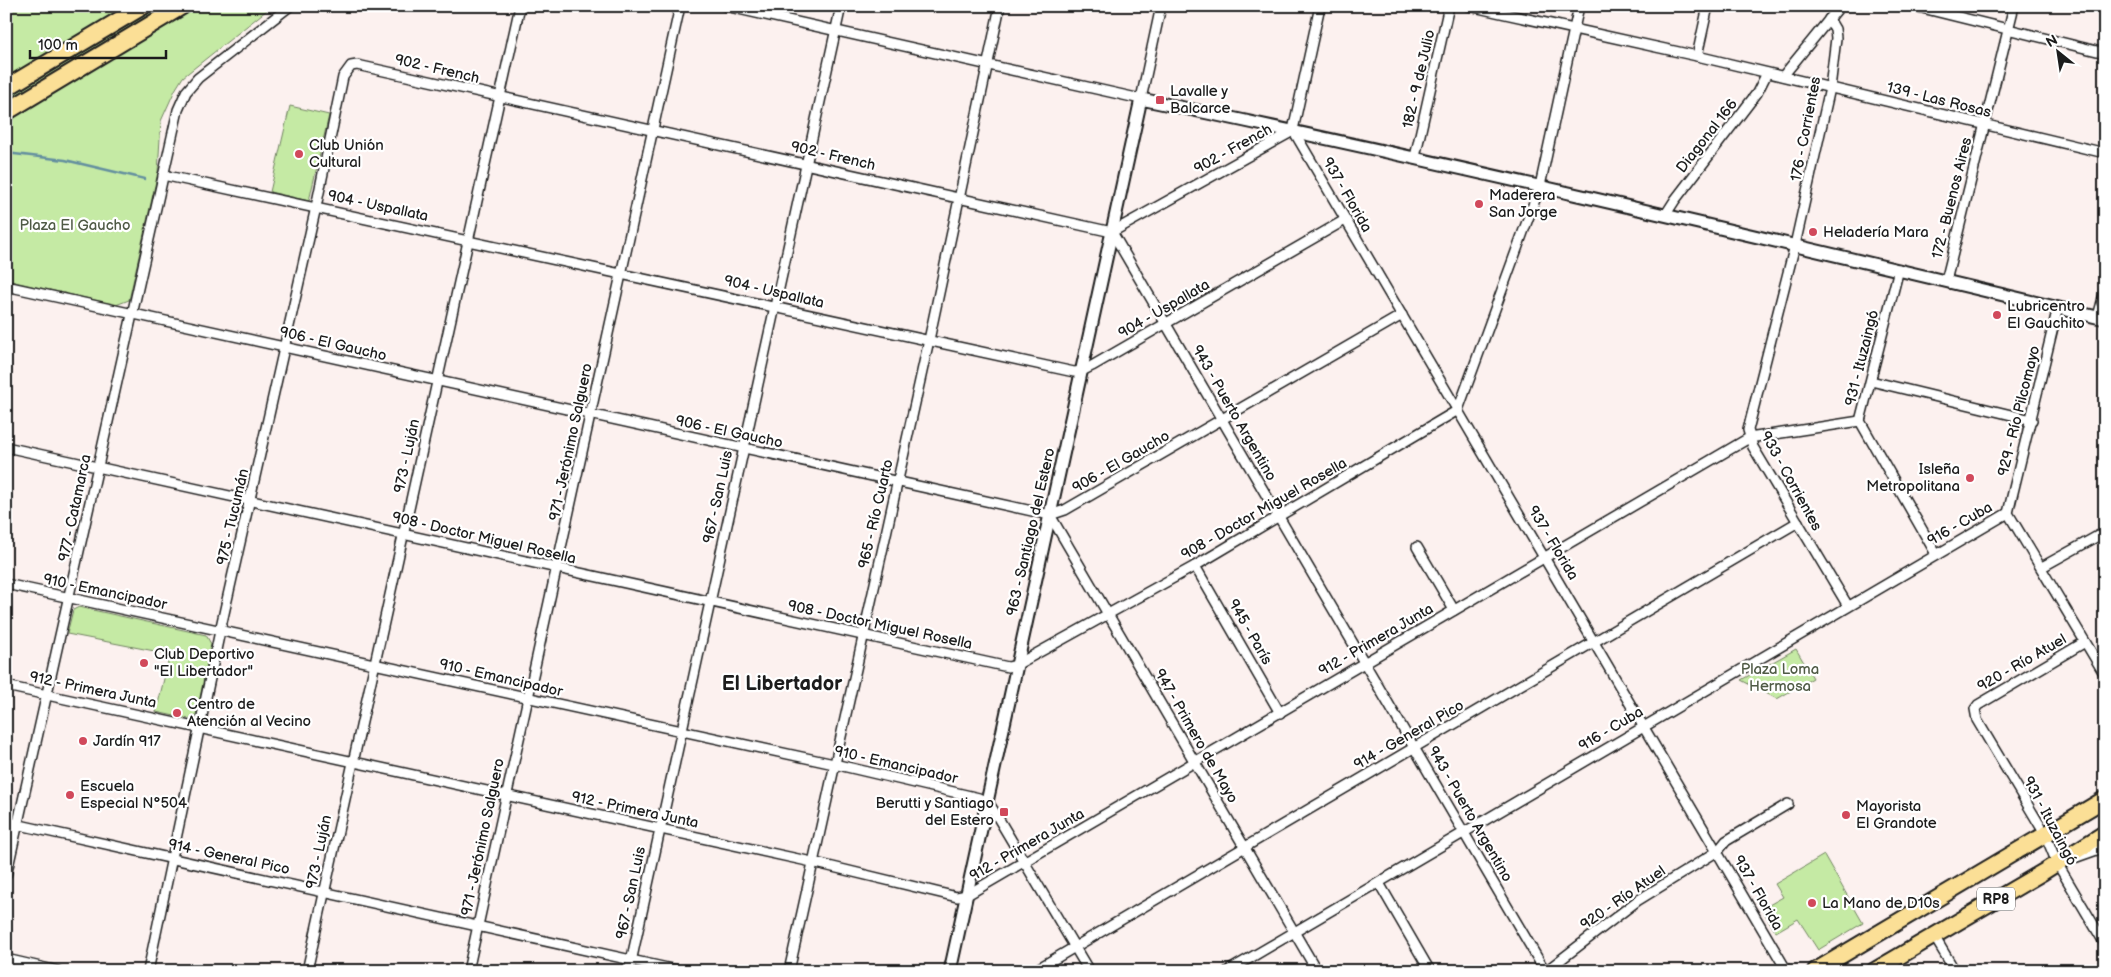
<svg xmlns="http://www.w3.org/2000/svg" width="2111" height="977" viewBox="0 0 2111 977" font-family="'Balsamiq Sans',sans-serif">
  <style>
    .green { fill: #c5eaa4; stroke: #708360 }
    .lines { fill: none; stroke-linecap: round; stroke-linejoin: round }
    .stream { stroke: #648f9f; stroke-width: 2.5 }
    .minor-casing { stroke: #1c1c1c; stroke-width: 12 }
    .tertiary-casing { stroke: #1c1c1c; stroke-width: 15 }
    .primary-casing { stroke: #1c1c1c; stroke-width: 19 }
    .motorway-casing { stroke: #1c1c1c; stroke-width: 20 }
    .minor { stroke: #fff; stroke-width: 9 }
    .tertiary { stroke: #fff; stroke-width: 11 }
    .primary { stroke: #fbdf96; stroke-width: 15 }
    .motorway { stroke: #fbdf96; stroke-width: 16 }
    .poi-dot { fill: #d1495b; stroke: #fff; stroke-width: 2 }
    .labels { text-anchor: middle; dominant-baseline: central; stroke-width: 4.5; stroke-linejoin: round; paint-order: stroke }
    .shield { fill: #fff; stroke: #606060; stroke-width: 1 }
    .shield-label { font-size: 14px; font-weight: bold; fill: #1c1c1c }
    .street-label { font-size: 15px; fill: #1c1c1c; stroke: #fff }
    .poi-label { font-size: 15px; fill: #1c1c1c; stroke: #fff; text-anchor: start }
    .park-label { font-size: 15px; fill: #4f5a45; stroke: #fff }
    .district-label { font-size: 20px; font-weight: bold; fill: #1c1c1c; stroke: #fff }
  </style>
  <rect width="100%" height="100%" fill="#fcf1ef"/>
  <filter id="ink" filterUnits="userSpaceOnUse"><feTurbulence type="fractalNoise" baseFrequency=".02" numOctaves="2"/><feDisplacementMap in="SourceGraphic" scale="10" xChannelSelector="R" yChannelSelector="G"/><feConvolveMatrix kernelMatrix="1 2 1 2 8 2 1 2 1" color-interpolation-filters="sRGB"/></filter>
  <g filter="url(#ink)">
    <g class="green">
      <path d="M 6,6 L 272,6 L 183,77 L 175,90 L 161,121 L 158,172 L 129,300 L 116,305 L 6,280 Z"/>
      <path d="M 290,106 L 329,115 L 309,201 L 270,192 Z"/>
      <path d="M 79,607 L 206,635 L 211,644 L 197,712 L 194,718 L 189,719 L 156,712 L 170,654 L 67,634 L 73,610 Z"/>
      <path d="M 1796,649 L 1813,678 L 1777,699 L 1741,680 Z"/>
      <path d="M 1824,855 L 1863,923 L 1818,950 L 1798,919 L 1776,932 L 1762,909 L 1783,897 L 1775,884 Z"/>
    </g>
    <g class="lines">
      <path class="stream" d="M 6,153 L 65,160 L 145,179"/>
      <defs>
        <g id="minor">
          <path d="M 725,6 L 1141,99 L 1161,6"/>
          <path d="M 1469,6 L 1697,56 L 2105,153"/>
          <path d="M 1914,6 L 2105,53"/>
          <path d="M 1829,19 L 1835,29 L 1836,38 L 1830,88 L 1795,245 L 1748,430 L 1753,447 L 1848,606"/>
          <path d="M 1697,56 L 1708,6"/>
          <path d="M 1783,76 L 1840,6"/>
          <path d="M 1293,130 L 1787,971"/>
          <path d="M 1293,130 L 1320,6"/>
          <path d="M 1415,157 L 1449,6"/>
          <path d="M 163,175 L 1074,372 L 1082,371 L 1092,366 L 1345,220"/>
          <path d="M 1666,214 L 1675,200 L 1757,93 L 1767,73"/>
          <path d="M 1112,232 L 1545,971"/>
          <path d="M 1899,269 L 1860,421 L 1936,554"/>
          <path d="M 1946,281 L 2014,6"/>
          <path d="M 6,286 L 1050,515 L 1065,510 L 1402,315"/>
          <path d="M 2058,307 L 2008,513 L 2105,675"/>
          <path d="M 2098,317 L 2105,290"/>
          <path d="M 1871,381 L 2032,420"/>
          <path d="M 6,447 L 1008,667 L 1016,665 L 1195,566 L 1458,410 L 1540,186 L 1579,6"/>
          <path d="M 1050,515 L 1317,971"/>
          <path d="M 1417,547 L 1454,610"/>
          <path d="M 1195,566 L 1280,713"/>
          <path d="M 2042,567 L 2105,532"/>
          <path d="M 6,584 L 834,764 L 979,798 L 988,802 L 997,816 L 1089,971"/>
          <path d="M 2085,642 L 1978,705 L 1975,709 L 1977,720 L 2045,834 L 2057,863 L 2105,944"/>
          <path d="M 6,686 L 812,862 L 957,897 L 967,895 L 1749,438 L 1860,421"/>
          <path d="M 6,822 L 681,971"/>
          <path d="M 2074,858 L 2105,847"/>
          <path d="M 6,876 L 178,110 L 186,92 L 198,78 L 290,6"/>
          <path d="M 1379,883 L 1430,971"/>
          <path d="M 1934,936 L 1955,971"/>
          <path d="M 6,959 L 58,971"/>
          <path d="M 148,971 L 220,631 L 316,207 L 343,77 L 351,66 L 357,65 L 1112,232 L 1293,131"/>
          <path d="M 307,971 L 520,6"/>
          <path d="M 468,971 L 680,6"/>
          <path d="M 629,971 L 841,6"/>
          <path d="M 789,971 L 929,340 L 1000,6"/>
          <path d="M 1034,971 L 1798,522"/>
          <path d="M 1228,971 L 2008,513"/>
          <path d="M 1546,971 L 1637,901 L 1718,851 L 1726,841 L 1788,804"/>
        </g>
        <path id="tertiary" d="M 950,971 L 1141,99 C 1464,166 1784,243 2105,319"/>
        <g id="primary">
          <path d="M 1815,971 L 2105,799"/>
          <path d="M 1874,971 L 2043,872 L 2105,833"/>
        </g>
        <g id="motorway">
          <path d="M 6,88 L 143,6"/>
          <path d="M 6,112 L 182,6"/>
        </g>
      </defs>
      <use href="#minor" class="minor-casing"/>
      <use href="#tertiary" class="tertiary-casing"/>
      <use href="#primary" class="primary-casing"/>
      <use href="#motorway" class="motorway-casing"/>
      <use href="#minor" class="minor"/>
      <use href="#tertiary" class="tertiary"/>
      <use href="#primary" class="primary"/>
      <use href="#motorway" class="motorway"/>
    </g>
  </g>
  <g class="poi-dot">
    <rect x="1155" y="95" width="10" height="10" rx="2.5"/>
    <circle cx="299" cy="154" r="5"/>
    <circle cx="1479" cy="204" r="5"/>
    <circle cx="1813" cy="232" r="5"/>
    <circle cx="1997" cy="315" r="5"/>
    <circle cx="1970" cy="478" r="5"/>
    <circle cx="144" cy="663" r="5"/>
    <circle cx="177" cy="713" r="5"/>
    <circle cx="83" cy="741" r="5"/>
    <circle cx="70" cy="795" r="5"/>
    <rect x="999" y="807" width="10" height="10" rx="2.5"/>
    <circle cx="1846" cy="815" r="5"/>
    <circle cx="1812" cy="903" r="5"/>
  </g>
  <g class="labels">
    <rect class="shield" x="1977" y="887.5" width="38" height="23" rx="4"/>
    <g class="shield-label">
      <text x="1996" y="899">RP8</text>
    </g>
    <g class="street-label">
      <text transform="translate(437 69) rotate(13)">902 - French</text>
      <text transform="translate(1419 79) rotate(-77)">182 - 9 de Julio</text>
      <text transform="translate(1939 100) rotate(14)">139 - Las Rosas</text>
      <text transform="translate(1806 129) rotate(-79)">176 - Corrientes</text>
      <text transform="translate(1707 136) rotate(-52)">Diagonal 166</text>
      <text transform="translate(1233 149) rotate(-29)">902 - French</text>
      <text transform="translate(833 156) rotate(13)">902 - French</text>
      <text transform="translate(1347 195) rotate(60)">937 - Florida</text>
      <text transform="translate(1952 198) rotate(-76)">172 - Buenos Aires</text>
      <text transform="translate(378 206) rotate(12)">904 - Uspallata</text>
      <text transform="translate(774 292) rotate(13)">904 - Uspallata</text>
      <text transform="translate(1164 309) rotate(-30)">904 - Uspallata</text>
      <text transform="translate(333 344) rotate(13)">906 - El Gaucho</text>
      <text transform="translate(1862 358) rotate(-76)">931 - Ituzaingó</text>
      <text transform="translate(2019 411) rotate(-76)">929 - Río Pilcomayo</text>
      <text transform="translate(1234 413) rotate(60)">943 - Puerto Argentino</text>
      <text transform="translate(729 432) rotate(12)">906 - El Gaucho</text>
      <text transform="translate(571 442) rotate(-78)">971 - Jerónimo Salguero</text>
      <text transform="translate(407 456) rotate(-78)">973 - Luján</text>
      <text transform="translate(1121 462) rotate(-30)">906 - El Gaucho</text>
      <text transform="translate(1791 481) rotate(61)">933 - Corrientes</text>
      <text transform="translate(718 497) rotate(-78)">967 - San Luis</text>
      <text transform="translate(75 508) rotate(-78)">977 - Catamarca</text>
      <text transform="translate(1264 509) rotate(-30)">908 - Doctor Miguel Rosella</text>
      <text transform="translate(876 514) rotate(-77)">965 - Río Cuarto</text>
      <text transform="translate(233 517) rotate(-77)">975 - Tucumán</text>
      <text transform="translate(1960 524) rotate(-30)">916 - Cuba</text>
      <text transform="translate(1031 532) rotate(-77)">963 - Santiago del Estero</text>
      <text transform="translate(484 538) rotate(13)">908 - Doctor Miguel Rosella</text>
      <text transform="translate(1553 543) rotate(59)">937 - Florida</text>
      <text transform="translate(105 592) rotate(12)">910 - Emancipador</text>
      <text transform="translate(880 625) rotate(12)">908 - Doctor Miguel Rosella</text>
      <text transform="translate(1250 632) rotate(60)">945 - París</text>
      <text transform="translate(1376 640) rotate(-30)">912 - Primera Junta</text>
      <text transform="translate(2022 663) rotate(-30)">920 - Río Atuel</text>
      <text transform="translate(501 678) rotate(13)">910 - Emancipador</text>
      <text transform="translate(93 690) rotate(12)">912 - Primera Junta</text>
      <text transform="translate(1611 729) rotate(-31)">916 - Cuba</text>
      <text transform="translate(1409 735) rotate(-30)">914 - General Pico</text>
      <text transform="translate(1196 736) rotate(60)">947 - Primero de Mayo</text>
      <text transform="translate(896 765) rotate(13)">910 - Emancipador</text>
      <text transform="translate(635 810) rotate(12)">912 - Primera Junta</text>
      <text transform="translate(1470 814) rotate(60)">943 - Puerto Argentino</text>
      <text transform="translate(2050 821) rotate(62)">931 - Ituzaingó</text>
      <text transform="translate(483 837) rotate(-78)">971 - Jerónimo Salguero</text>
      <text transform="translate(1027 845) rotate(-30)">912 - Primera Junta</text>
      <text transform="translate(319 852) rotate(-78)">973 - Luján</text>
      <text transform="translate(229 857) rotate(12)">914 - General Pico</text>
      <text transform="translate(631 893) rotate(-78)">967 - San Luis</text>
      <text transform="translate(1758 893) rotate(60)">937 - Florida</text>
      <text transform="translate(1623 898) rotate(-35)">920 - Río Atuel</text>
    </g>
    <g class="poi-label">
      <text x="1170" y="91">Lavalle y<tspan x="1170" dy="17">Balcarce</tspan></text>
      <text x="309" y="145">Club Unión<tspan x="309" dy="17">Cultural</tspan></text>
      <text x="1489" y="195">Maderera<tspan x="1489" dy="17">San Jorge</tspan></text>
      <text x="1823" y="232">Heladería Mara</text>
      <text x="2007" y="306">Lubricentro<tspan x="2007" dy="17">El Gauchito</tspan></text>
      <text x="1960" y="469" text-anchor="end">Isleña<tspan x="1960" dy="17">Metropolitana</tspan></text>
      <text x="154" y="654">Club Deportivo<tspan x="154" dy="17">"El Libertador"</tspan></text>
      <text x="187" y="704">Centro de<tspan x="187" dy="17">Atención al Vecino</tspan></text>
      <text x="93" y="741">Jardín 917</text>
      <text x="80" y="786">Escuela<tspan x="80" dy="17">Especial N°504</tspan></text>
      <text x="994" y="803" text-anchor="end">Berutti y Santiago<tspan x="994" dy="17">del Estero</tspan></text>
      <text x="1856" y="806">Mayorista<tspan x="1856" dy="17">El Grandote</tspan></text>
      <text x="1822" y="903">La Mano de D10s</text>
    </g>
    <g class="park-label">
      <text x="75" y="225">Plaza El Gaucho</text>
      <text x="1780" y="669">Plaza Loma<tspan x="1780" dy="17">Hermosa</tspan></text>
    </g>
    <g class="district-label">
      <text x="782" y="684">El Libertador</text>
    </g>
  </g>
  <rect width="2111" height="977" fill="none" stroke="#fff" stroke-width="25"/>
  <rect x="12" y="12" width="2086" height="952" fill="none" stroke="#1c1c1c" stroke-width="2" filter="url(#ink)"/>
  <g transform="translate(2058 52) rotate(330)" stroke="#ffffff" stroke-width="4" paint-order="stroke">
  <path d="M0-4L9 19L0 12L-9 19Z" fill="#1c1c1c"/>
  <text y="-8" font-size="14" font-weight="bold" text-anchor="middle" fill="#1c1c1c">N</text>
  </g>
  <path d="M30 50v8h136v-8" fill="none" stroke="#1c1c1c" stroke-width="2.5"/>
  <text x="38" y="50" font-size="15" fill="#1c1c1c" stroke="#ffffff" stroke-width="4" paint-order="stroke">100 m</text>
</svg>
